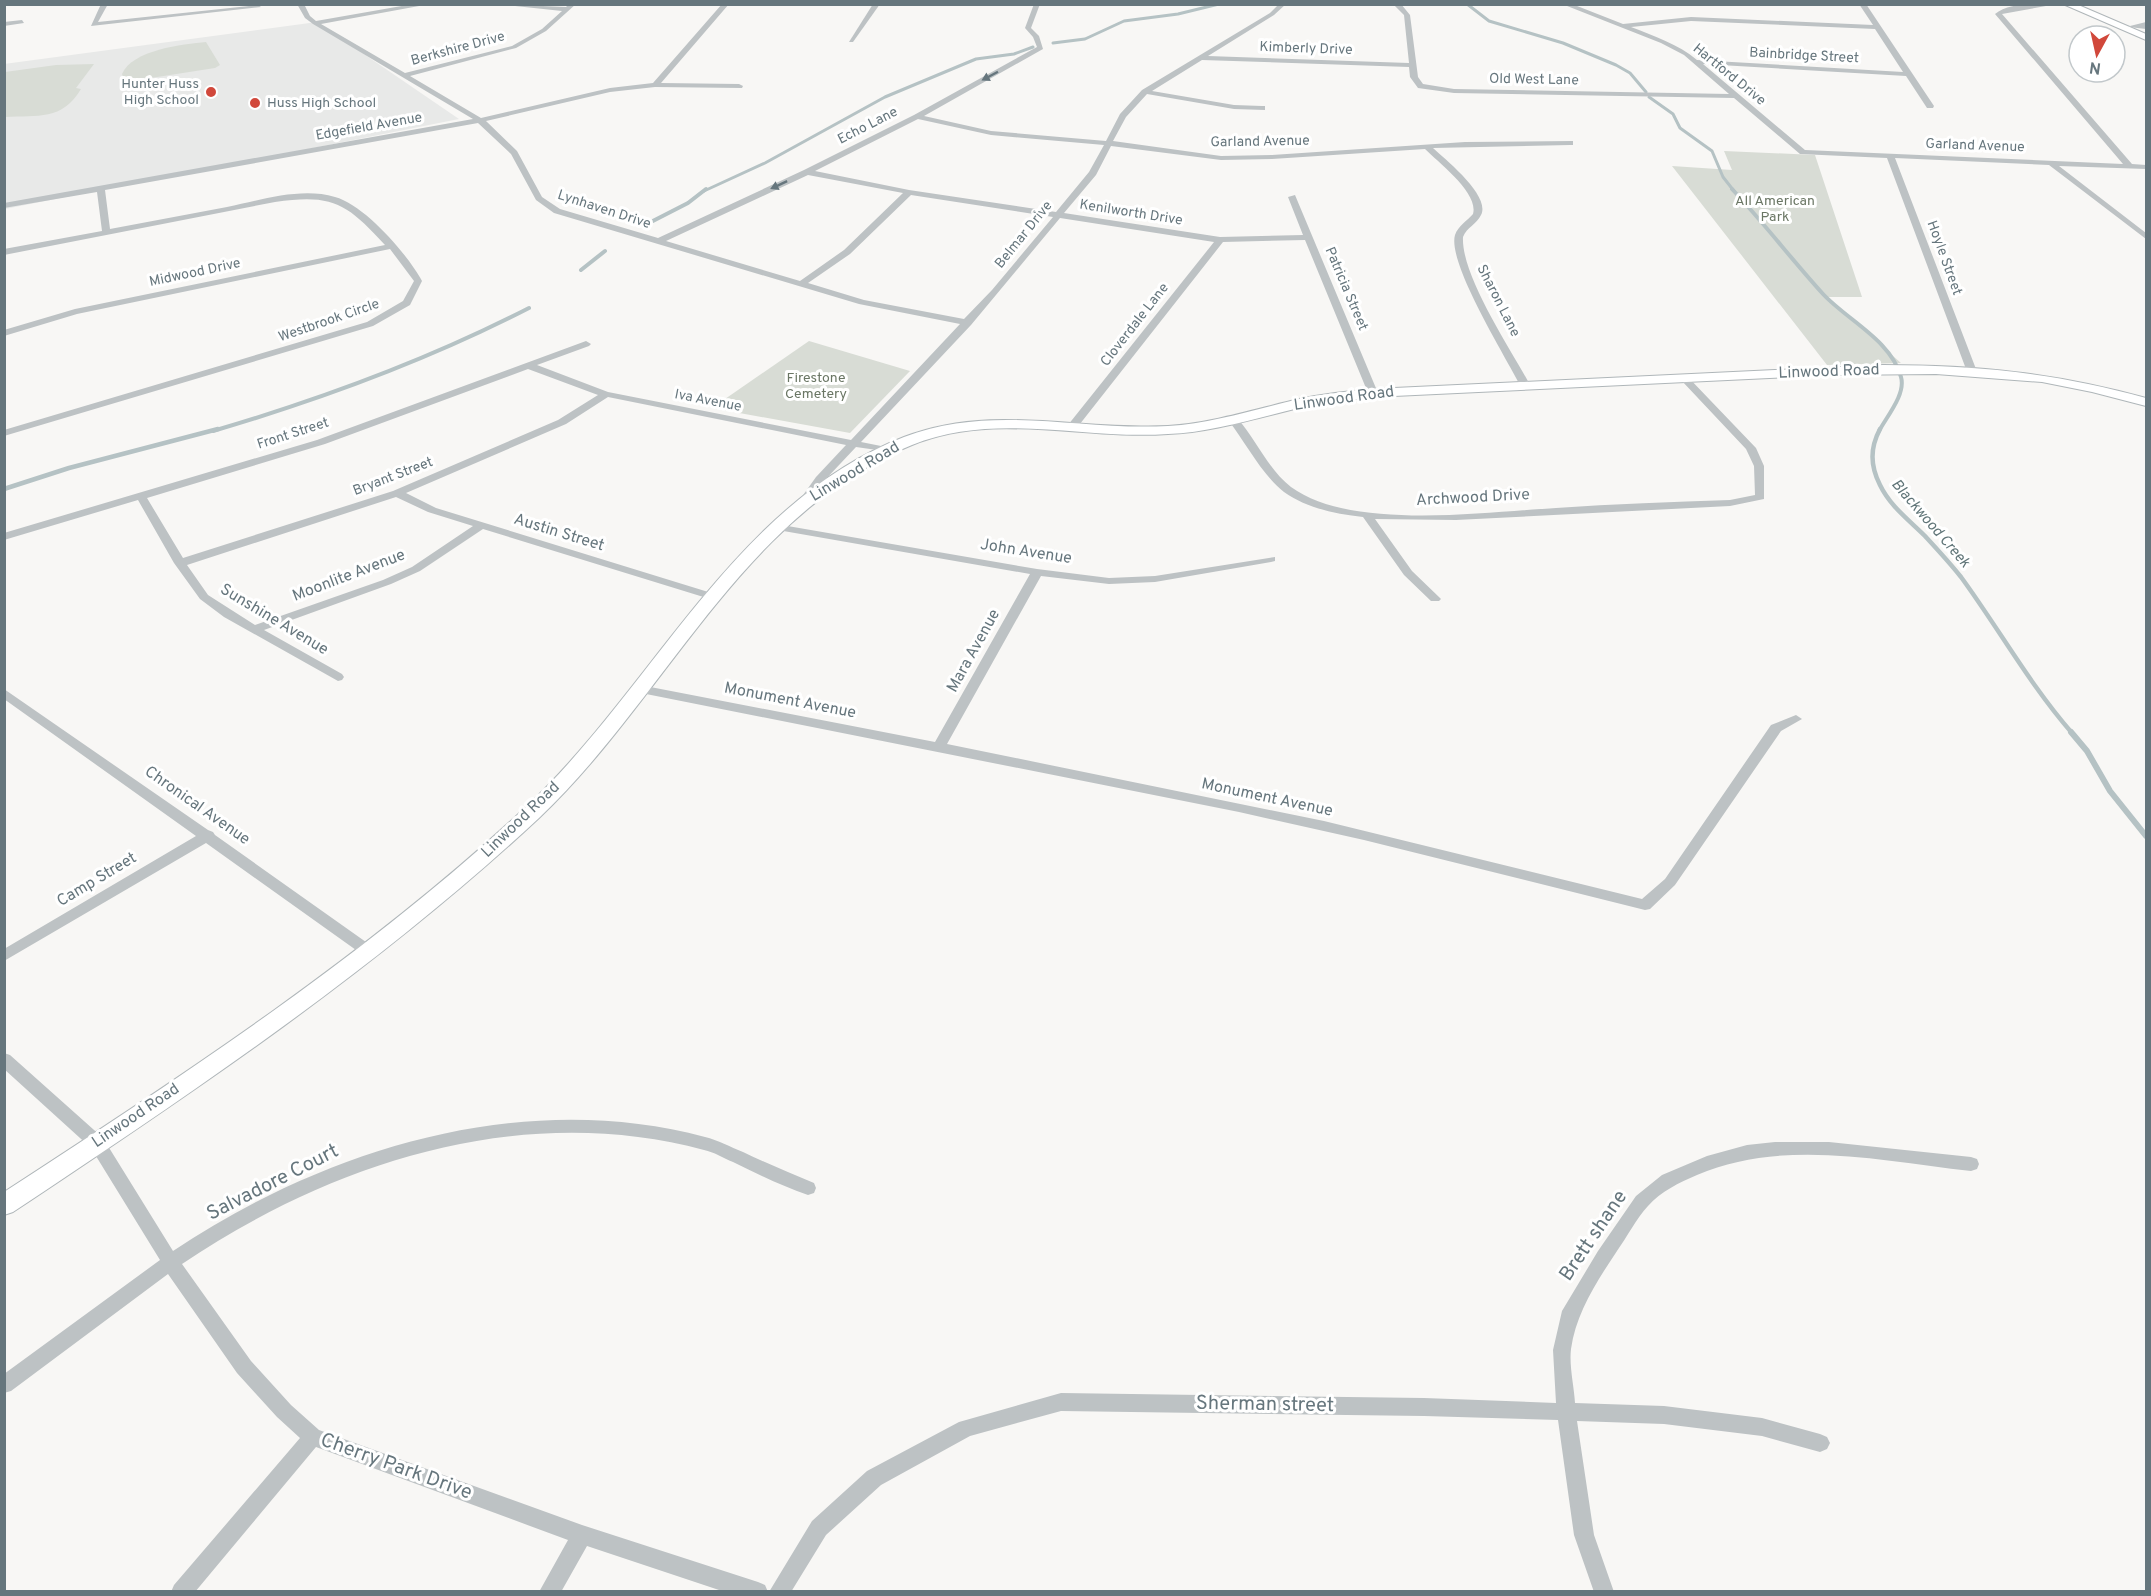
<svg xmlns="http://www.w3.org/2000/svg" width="2151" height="1596" viewBox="0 0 2151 1596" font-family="Overpass,sans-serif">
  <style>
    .built { fill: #e8e9e8 }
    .green { fill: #d8dcd5 }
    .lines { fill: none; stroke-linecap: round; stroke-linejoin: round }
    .stream-far3 { stroke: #b5c2c4; stroke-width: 3 }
    .stream-far2 { stroke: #b5c2c4; stroke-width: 4 }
    .stream-far1 { stroke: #b5c2c4; stroke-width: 4.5 }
    .stream { stroke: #b5c2c4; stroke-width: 6 }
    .secondary-casing { stroke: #afb6b9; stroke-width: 2 }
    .minor { fill: #bdc2c4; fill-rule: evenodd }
    .secondary { fill: #fff; fill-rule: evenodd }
    .oneway { fill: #66767d }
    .poi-dot { fill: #d1483b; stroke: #fff; stroke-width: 2 }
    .labels { text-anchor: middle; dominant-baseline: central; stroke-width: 6; stroke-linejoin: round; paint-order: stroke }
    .far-street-label { font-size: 14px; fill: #66767d; stroke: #fff }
    .far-poi-label { font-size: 14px; fill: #66767d; stroke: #fff; text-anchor: end }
    .far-park-label { font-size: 14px; fill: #6a7664; stroke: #fff }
    .far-water-label { font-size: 15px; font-style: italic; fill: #607578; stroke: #fff }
    .street-label { font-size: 16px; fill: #66767d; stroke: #fff }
    .near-street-label { font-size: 20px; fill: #66767d; stroke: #fff }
  </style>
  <rect width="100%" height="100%" fill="#f8f7f5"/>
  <path class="built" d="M 317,22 L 459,119 L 5,209 L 4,64 Z"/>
  <g class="green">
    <path d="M 206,42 L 220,65 L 215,68 L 125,82 L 122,74 C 132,50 183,44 206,42 Z"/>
    <path d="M 94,64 L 76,88 L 81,89 C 62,121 38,115 5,117 L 5,72 L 56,65 Z"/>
    <path d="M 1724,151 L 1815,155 L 1862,297 L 1826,297 L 1901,363 L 1827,365 L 1672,166 L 1732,170 Z"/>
    <path d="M 809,341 L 910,371 L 850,433 L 712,408 Z"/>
  </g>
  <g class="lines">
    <g class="stream-far3">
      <path d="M 1467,4 L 1489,21 L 1563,43 L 1616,65 L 1630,73 L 1646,92"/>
      <path d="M 1053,43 L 1085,39 L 1124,21 L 1178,14 L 1219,4"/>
      <path d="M 1649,97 L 1673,114 L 1680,128 L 1712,151 L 1723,177 L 1734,191"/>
      <path d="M 704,191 L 765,163 L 885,97 L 976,59 L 1014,54 L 1033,47"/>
    </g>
    <g class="stream-far2">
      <path d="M 1732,189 C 1764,223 1792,260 1823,294 C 1847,320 1891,340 1901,377 C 1906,394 1887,416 1879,431"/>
      <path d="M 647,224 L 688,203 L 706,189"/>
      <path d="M 581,270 L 605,251"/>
      <path d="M 213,431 C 322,399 428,360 529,308"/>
    </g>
    <g class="stream-far1">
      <path d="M 1880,429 C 1870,448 1870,465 1880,485 C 1890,506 1909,520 1925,536 C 1937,549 1950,563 1961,577 C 1999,629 2030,685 2072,733"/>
      <path d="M 4,489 L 69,468 L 218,429"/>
    </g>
    <path class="stream" d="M 2071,732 L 2087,751 L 2110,791 L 2146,836"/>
    <defs>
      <g id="secondary">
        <path d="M 2063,4 L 2076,4 L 2146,34 L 2146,40 Z"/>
        <path d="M 1883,365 C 1977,365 2056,373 2146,398 L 2146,406 L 2092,392 L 2042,382 L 1936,374 L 1830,375 L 1373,397 C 1348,400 1323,402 1299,408 C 1256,418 1213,432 1168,434 C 1082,440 995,411 912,445 C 742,514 667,697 539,818 C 378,968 195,1091 13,1212 L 4,1215 L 4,1192 C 185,1074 369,954 527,806 C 654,687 734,503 904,437 C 993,403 1077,431 1168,426 C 1213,423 1256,409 1299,399 C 1323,394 1348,391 1373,389 Z"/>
      </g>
    </defs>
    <use href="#secondary" class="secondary-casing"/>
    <g class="minor">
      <path d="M 101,4 L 108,4 L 98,22 L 258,5 L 261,7 L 91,26 Z"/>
      <path d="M 297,4 L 304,4 L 310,16 L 316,21 L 413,4 L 430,4 L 321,24 L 405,73 L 512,46 L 542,29 L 562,11 L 497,4 L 566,7 L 569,4 L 576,4 L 546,31 L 516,48 L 410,76 L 481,118 L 610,88 L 653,83 L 722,4 L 729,4 L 661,83 L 739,84 L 743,86 L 742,88 L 655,87 L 610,92 L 486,121 L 517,151 L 542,197 L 560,209 L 658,238 L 804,170 L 914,115 L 1037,47 L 1033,37 L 1025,28 L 1034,4 L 1040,4 L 1031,28 L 1039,36 L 1043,49 L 924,116 L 991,131 L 1106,141 L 1120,114 L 1142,90 L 1270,13 L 1279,4 L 1286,4 L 1274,15 L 1208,56 L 1409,63 L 1404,15 L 1393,4 L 1401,4 L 1410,15 L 1418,77 L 1423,84 L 1454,89 L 1729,94 L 1684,55 L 1661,43 L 1562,4 L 1572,4 L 1623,24 L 1691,17 L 1873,25 L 1859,4 L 1866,4 L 1934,106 L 1933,108 L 1927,108 L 1906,76 L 1703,64 L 1805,150 L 2123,164 L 1995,14 C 2009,2 2039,4 2057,4 L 2002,14 L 2132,164 L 2146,165 L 2146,169 L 2059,166 L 2146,233 L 2146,239 L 2049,165 L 1895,158 L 1976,369 L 1971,372 L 1966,369 L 1887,158 L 1800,154 L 1734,98 L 1454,93 L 1418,88 L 1410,77 L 1409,67 L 1202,60 L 1152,91 L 1234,105 L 1262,106 L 1265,106 L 1265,110 L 1234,109 L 1147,94 L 1126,117 L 1113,141 L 1221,156 L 1272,155 L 1465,142 L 1573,141 L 1573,145 L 1570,145 L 1433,148 C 1446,160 1491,196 1481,215 C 1477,224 1467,227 1463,237 C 1461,276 1511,349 1530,385 L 1528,387 L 1520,385 C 1506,357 1447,263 1455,235 C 1458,226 1467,221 1473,214 C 1479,193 1439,163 1425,149 L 1272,159 L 1221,160 L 1111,146 L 1096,175 L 1064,213 L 1220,237 L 1303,235 L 1288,197 L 1295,195 L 1378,393 L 1377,395 L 1369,395 L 1368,393 L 1305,240 L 1223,242 L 1076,429 L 1068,429 L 1068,425 L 1214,242 L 1060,218 L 971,325 L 861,442 L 891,448 L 891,452 L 856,447 L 824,481 L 805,507 L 801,508 L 796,505 L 816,477 L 846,445 L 608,397 L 566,424 L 406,493 L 436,508 L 718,595 L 720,597 L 718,599 L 710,599 L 483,529 L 420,571 L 391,584 L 264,630 L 342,674 L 344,677 L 342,680 L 338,681 L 224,617 L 200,599 L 174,563 L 138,500 L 4,540 L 4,533 L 317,440 L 586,341 L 591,344 L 589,346 L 537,365 L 608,392 L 851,440 L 960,324 L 859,304 L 554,213 L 536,200 L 511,154 L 478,123 L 105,190 L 110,229 C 149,222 188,214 227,207 C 261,200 301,187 335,197 C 365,205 408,255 422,281 L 410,305 L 373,326 L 4,436 L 4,430 L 367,322 L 403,301 L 414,281 L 390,249 L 77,314 L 4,336 L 4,330 L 75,309 L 385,245 C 346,203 333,194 275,202 L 4,255 L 4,249 L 102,231 L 97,192 L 4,208 L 4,203 L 473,119 L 313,24 L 305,18 ZM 1691,21 L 1875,29 L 1903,72 L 1697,60 C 1678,44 1654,36 1631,27 ZM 918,119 L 991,135 L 1104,145 L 1089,172 L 1056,212 L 909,190 L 815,171 ZM 808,175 L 903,193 L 844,250 L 800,281 L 666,241 ZM 911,195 L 1053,217 L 992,290 L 964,319 L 864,300 L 808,283 L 850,254 ZM 528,369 L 598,395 L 558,420 L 393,491 L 183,558 L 147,498 L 325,444 ZM 396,497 L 428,512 L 473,526 L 412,567 L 383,580 L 255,625 L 208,595 L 187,565 Z"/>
      <path d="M 873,4 L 880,4 L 853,42 L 849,42 Z"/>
      <path d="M 22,20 L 24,23 L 4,26 L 4,22 Z"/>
      <path d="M 2146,22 L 2146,29 L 2129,27 L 2130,26 Z"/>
      <path d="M 1684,375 L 1687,376 L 1756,448 L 1764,466 L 1764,499 L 1730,506 L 1456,520 L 1375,519 L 1412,571 L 1439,597 L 1441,599 L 1439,601 L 1431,601 L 1404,575 L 1363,517 C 1336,514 1306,508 1284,492 C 1263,476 1245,442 1229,421 L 1230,419 L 1238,419 C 1256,440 1269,470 1291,487 C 1351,531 1485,512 1556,508 C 1614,504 1672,502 1730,500 L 1755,495 L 1754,466 L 1746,449 L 1681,380 L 1681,376 Z"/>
      <path d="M 776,524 L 1037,569 L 1109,578 L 1155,576 L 1275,557 L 1275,561 L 1271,562 L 1155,582 L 1109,584 L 1041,576 L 947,744 L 1324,821 L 1642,899 L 1665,879 L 1771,725 L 1796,715 L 1802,719 L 1781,731 L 1675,885 L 1650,909 L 1645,910 L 1364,840 L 1239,812 L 636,692 L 634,689 L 640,685 L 935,742 L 1030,574 L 772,529 L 772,525 Z"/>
      <path d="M 4,689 L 208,830 L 213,832 L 215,835 L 373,947 L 375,951 L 373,955 L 363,955 L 206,843 L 4,961 L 4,949 L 196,836 L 4,699 Z"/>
      <path d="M 4,1053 L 10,1055 L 103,1138 L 173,1251 C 326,1149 522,1088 705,1137 C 718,1140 730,1147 743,1152 C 766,1163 790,1173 814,1183 L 816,1188 L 814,1193 L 808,1195 C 782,1186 757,1174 733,1162 C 723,1158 714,1152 704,1150 C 522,1101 333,1162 182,1264 L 251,1361 L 291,1405 L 319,1430 L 582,1525 L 758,1582 L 765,1585 L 768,1592 L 725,1592 L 587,1546 L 561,1592 L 539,1592 L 568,1540 L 316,1447 L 195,1592 L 171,1592 L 174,1585 L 300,1438 L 277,1417 L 237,1373 L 168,1274 L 11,1391 L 4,1393 L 4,1374 L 160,1260 L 91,1148 L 4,1069 Z"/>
      <path d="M 1775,1142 L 1829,1142 L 1971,1157 L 1977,1159 L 1979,1164 L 1977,1169 L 1971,1171 C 1881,1161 1783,1138 1697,1175 C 1679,1183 1661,1191 1648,1206 C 1636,1219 1627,1237 1617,1251 C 1597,1281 1576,1313 1571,1349 C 1569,1366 1574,1386 1575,1403 L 1664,1406 L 1762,1418 L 1820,1434 L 1827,1437 L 1830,1443 L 1827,1449 L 1820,1452 L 1762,1436 L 1664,1424 L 1577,1421 L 1594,1535 L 1614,1592 L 1594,1592 L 1574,1535 L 1558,1420 L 1424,1416 L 1061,1411 L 970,1436 L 881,1485 L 826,1535 L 791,1592 L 769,1592 L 812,1521 L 867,1471 L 959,1422 L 1061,1393 L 1424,1398 L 1556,1403 L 1553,1350 L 1562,1311 L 1598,1251 L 1636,1196 L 1662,1175 L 1707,1156 L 1747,1145 Z"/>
    </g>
    <use href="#secondary" class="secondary"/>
  </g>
  <defs><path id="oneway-solid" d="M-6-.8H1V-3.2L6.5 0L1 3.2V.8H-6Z" transform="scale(1.5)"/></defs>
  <g class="oneway">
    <use href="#oneway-solid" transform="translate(990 76) rotate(152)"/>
    <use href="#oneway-solid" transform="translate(779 185) rotate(155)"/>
  </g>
  <g class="poi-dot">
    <circle cx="211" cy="92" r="6"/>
    <circle cx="255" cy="103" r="6"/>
  </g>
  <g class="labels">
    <g class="far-street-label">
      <text transform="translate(458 49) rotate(-15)">Berkshire Drive</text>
      <text transform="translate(1306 49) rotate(2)">Kimberly Drive</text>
      <text transform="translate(1804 56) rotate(3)">Bainbridge Street</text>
      <text transform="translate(1729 75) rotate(39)">Hartford Drive</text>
      <text transform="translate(1534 80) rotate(1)">Old West Lane</text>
      <text transform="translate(868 126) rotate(-27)">Echo Lane</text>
      <text transform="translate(369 127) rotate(-10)">Edgefield Avenue</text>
      <text transform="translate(1260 142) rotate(-1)">Garland Avenue</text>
      <text transform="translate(1975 146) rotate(2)">Garland Avenue</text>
      <text transform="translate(604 210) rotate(18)">Lynhaven Drive</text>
      <text transform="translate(1131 213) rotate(9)">Kenilworth Drive</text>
      <text transform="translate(1024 235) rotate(-51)">Belmar Drive</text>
      <text transform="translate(1944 258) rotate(70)">Hoyle Street</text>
      <text transform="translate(195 273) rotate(-12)">Midwood Drive</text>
      <text transform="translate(1346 289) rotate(67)">Patricia Street</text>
      <text transform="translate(1498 301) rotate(63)">Sharon Lane</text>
      <text transform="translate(329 321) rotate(-19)">Westbrook Circle</text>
      <text transform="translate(1135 325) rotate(-52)">Cloverdale Lane</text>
      <text transform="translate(708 401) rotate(11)">Iva Avenue</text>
      <text transform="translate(293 434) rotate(-18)">Front Street</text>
      <text transform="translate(393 477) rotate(-21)">Bryant Street</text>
    </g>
    <g class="far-poi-label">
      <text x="199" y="84">Hunter Huss<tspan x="199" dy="16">High School</tspan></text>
      <text x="267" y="103" text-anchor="start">Huss High School</text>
    </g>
    <g class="far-park-label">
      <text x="1775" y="201">All American<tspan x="1775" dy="16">Park</tspan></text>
      <text x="816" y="378">Firestone<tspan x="816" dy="16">Cemetery</tspan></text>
    </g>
    <g class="far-water-label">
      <text transform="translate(1930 524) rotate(49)">Blackwood Creek</text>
    </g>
    <g class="street-label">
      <text transform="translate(1829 372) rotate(-2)">Linwood Road</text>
      <text transform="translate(1344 399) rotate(-8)">Linwood Road</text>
      <text transform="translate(855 472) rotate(-31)">Linwood Road</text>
      <text transform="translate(1473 498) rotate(-3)">Archwood Drive</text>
      <text transform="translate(559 533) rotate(17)">Austin Street</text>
      <text transform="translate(1026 552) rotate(9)">John Avenue</text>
      <text transform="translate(349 576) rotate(-21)">Moonlite Avenue</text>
      <text transform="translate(274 620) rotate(31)">Sunshine Avenue</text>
      <text transform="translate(974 651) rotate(-61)">Mara Avenue</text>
      <text transform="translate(790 701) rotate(11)">Monument Avenue</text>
      <text transform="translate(1267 798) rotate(12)">Monument Avenue</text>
      <text transform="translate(197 806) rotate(35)">Chronical Avenue</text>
      <text transform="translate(521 820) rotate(-44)">Linwood Road</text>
      <text transform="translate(97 880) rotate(-31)">Camp Street</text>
      <text transform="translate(136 1116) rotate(-34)">Linwood Road</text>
    </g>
    <g class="near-street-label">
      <text transform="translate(273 1183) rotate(-27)">Salvadore Court</text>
      <text transform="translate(1594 1236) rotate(-56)">Brett shane</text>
      <text transform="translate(1265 1405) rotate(1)">Sherman street</text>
      <text transform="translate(396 1467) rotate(20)">Cherry Park Drive</text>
    </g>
  </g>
  <rect width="2151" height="1596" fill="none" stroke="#66767d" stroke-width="12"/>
  <g transform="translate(2097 54) rotate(188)"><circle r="28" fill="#ffffff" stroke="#c2c8cb" stroke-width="1.5"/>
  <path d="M0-4.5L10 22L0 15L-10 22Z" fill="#d1483b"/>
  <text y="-9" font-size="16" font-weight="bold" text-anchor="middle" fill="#66767d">N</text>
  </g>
</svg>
